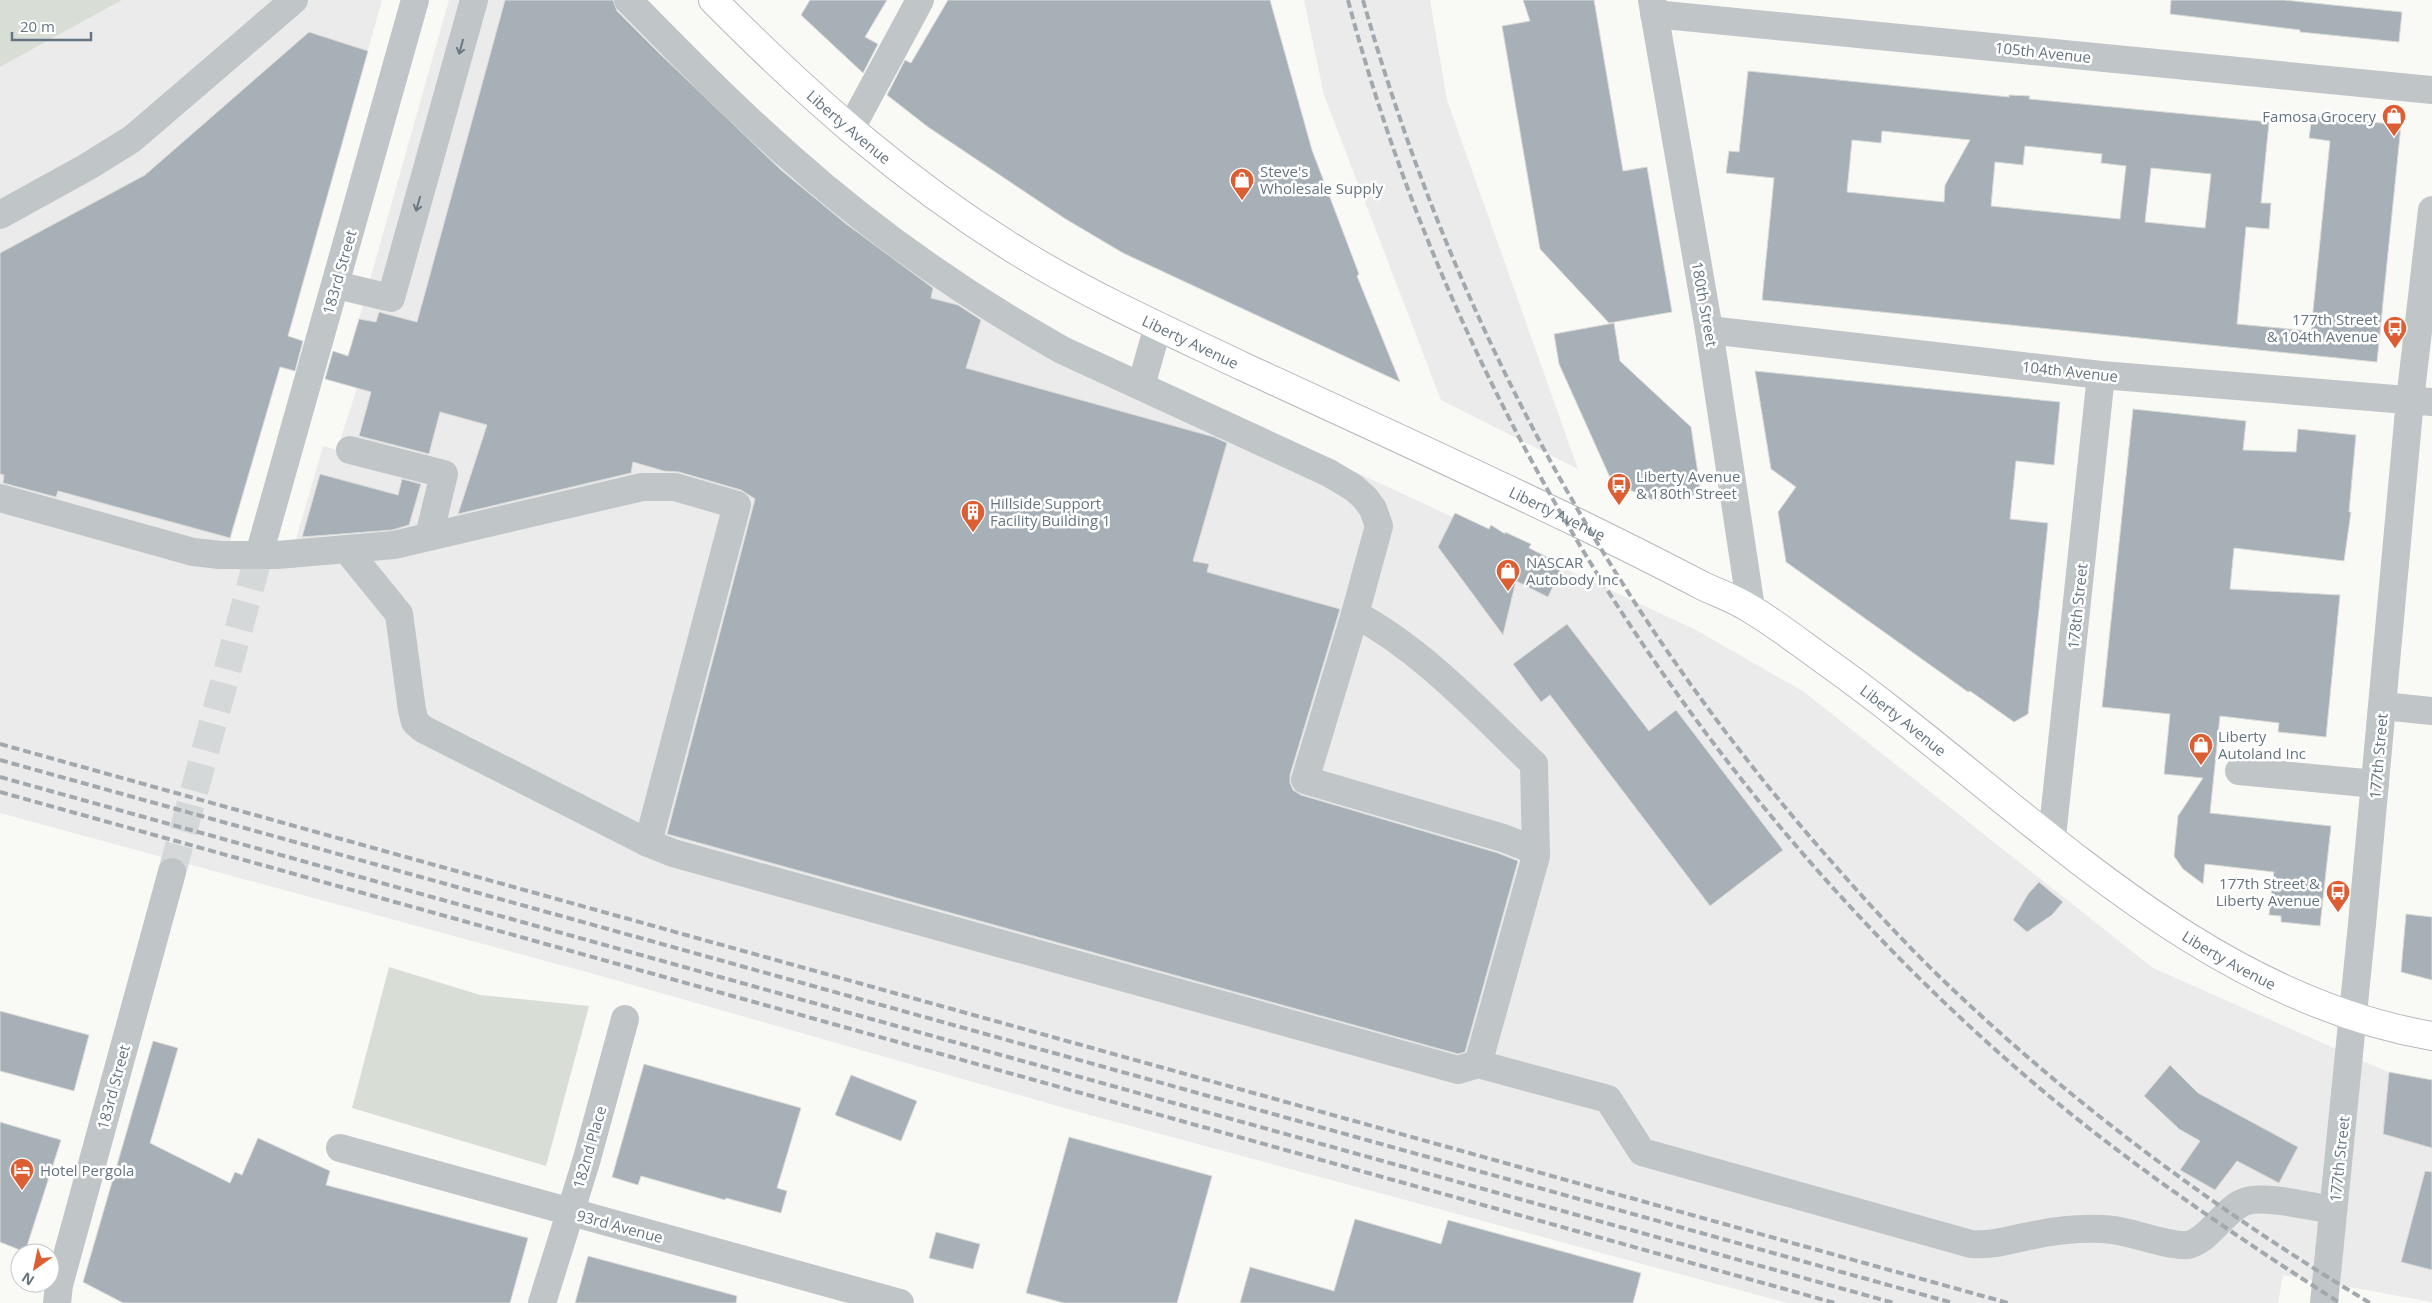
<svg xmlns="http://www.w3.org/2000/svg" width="2432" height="1303" viewBox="0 0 2432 1303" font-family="'Open Sans',sans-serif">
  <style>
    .built { fill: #eaebea }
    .green { fill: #d8ded6 }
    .building { fill: #a7b0b6; stroke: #dbdbd9; fill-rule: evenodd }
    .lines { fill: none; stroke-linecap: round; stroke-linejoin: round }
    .minor-tunnel { stroke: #d4d8d8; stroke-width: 28; stroke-dasharray: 28 14; stroke-linecap: butt }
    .major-casing { stroke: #b4b9bd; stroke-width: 30 }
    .minor { stroke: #c0c5c8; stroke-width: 28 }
    .major { stroke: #fff; stroke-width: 28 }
    .rail { stroke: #a2a9ae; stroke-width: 4; stroke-dasharray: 8 4; stroke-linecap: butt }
    .oneway { stroke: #6a7884 }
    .labels { text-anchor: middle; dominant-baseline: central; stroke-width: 5; stroke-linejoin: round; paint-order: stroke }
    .street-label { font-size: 15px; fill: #657480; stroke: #fff }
    .poi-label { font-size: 15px; fill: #657480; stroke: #fff; text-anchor: start }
  </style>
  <rect width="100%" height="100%" fill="#f9f9f6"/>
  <g class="built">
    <path d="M 122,0 L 382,0 L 229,545 L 295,543 L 323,446 L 337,450 L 357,388 L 341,383 L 449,0 L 644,0 L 727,85 L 843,189 L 968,279 L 1082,345 L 1694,629 L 1804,692 L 2153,968 L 2388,1072 L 2432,1080 L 2432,1302 L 2283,1275 L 2278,1303 L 1787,1303 L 1079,1112 L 594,974 L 0,813 L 0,67 Z"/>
    <path d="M 1304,0 L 1430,0 L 1447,100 L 1578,469 L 1441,400 L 1324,95 Z"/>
  </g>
  <g class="green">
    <path d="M 0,0 L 122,0 L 0,67 Z"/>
    <path d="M 389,967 L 480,995 L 589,1006 L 546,1166 L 352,1108 Z"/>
  </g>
  <g class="building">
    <path d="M 505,0 L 613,0 L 617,11 L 657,51 L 781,170 L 845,223 L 933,288 L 931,298 L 958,305 L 981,320 L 966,368 L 1214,437 L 1227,443 L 1193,561 L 1209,564 L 1207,572 L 1340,609 L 1290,775 L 1290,783 L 1293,790 L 1301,795 L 1498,853 L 1518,861 L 1465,1052 L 1458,1054 L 667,834 L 755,499 L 741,490 L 679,472 L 664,471 L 633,462 L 631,473 L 458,514 L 487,425 L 440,412 L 429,454 L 359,436 L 371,392 L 325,379 L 333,351 L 348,356 L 359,319 L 376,322 L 379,312 L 417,322 Z"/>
    <path d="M 810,0 L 887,0 L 865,37 L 878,44 L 863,73 L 801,15 Z"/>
    <path d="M 948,0 L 1270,0 L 1312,150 L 1359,274 L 1357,276 L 1400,382 L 1123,253 L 1064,218 L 928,127 L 887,95 L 905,60 L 911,63 Z"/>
    <path d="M 1523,0 L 1594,0 L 1623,171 L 1647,167 L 1672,312 L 1609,323 L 1540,249 L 1502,26 L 1530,21 Z"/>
    <path d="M 2171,0 L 2284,0 L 2402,12 L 2399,42 L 2300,32 L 2300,30 L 2170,14 Z"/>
    <path d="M 309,32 L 368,51 L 288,336 L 303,341 L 295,371 L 280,367 L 230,538 L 58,491 L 56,497 L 3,483 L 4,475 L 0,474 L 0,253 L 145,175 Z"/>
    <path d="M 1748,71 L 2009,97 L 2009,95 L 2030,96 L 2029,99 L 2269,122 L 2261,203 L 2271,203 L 2269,229 L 2246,227 L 2237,324 L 2311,331 L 2330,141 L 2309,138 L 2312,116 L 2401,125 L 2377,362 L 1762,300 L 1774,178 L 1726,173 L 1729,151 L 1739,152 ZM 1882,131 L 1970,140 L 1945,185 L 1944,202 L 1847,192 L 1852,140 L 1881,143 ZM 2025,146 L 2102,154 L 2101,163 L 2126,166 L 2120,219 L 1991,206 L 1995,162 L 2023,165 ZM 2151,168 L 2211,174 L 2205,228 L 2145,222 Z"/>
    <path d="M 1614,323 L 1620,361 L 1691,427 L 1701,494 L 1655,501 L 1612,482 L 1559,364 L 1554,334 Z"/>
    <path d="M 1755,371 L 2060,402 L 2054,465 L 2016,461 L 2010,519 L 2048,523 L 2028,714 L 2014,722 L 1970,691 L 1968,692 L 1786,562 L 1778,512 L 1796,487 L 1771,469 Z"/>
    <path d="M 2133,409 L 2246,421 L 2243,450 L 2296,452 L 2298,429 L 2356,435 L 2349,512 L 2351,512 L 2344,561 L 2234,548 L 2230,589 L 2340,595 L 2326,737 L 2278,732 L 2279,723 L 2220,716 L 2210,813 L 2331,826 L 2320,926 L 2281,922 L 2281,916 L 2269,915 L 2274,872 L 2205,864 L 2203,884 L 2183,869 L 2174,856 L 2178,816 L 2203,778 L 2164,774 L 2170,714 L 2102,707 Z"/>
    <path d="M 320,474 L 398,495 L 402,479 L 421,484 L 409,525 L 392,530 L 302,537 Z"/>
    <path d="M 1455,513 L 1489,529 L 1491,525 L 1505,534 L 1505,532 L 1531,544 L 1529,548 L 1563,565 L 1548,597 L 1516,581 L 1503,635 L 1438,547 Z"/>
    <path d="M 1567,624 L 1649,731 L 1676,710 L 1783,850 L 1710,906 L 1550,695 L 1541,702 L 1513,664 Z"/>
    <path d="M 2039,882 L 2063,902 L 2052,915 L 2027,932 L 2013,920 L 2028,894 Z"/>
    <path d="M 2406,914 L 2432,917 L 2432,980 L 2401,972 Z"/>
    <path d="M 0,1011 L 89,1035 L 74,1091 L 0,1071 Z"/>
    <path d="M 153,1041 L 178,1048 L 150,1143 L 230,1183 L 235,1172 L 242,1175 L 258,1138 L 330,1171 L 326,1185 L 528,1238 L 510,1303 L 123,1303 L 83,1282 Z"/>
    <path d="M 644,1064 L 801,1108 L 777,1188 L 787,1191 L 781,1213 L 726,1198 L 725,1200 L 641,1176 L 638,1185 L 612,1177 Z"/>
    <path d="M 2170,1065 L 2198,1093 L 2298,1147 L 2279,1183 L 2237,1161 L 2215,1190 L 2180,1170 L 2200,1141 L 2179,1129 L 2144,1096 Z"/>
    <path d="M 2389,1072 L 2432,1080 L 2432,1148 L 2383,1134 Z"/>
    <path d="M 851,1075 L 917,1101 L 901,1141 L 835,1115 Z"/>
    <path d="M 0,1122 L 61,1140 L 25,1252 L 0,1242 Z"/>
    <path d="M 1069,1137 L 1212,1176 L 1177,1303 L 1064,1303 L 1026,1293 Z"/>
    <path d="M 2425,1171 L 2432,1172 L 2432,1270 L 2401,1262 Z"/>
    <path d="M 1355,1219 L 1441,1244 L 1448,1220 L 1641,1273 L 1633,1303 L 1240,1303 L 1250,1267 L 1334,1291 Z"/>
    <path d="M 936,1232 L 980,1244 L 973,1269 L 929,1258 Z"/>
    <path d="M 588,1256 L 737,1296 L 736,1303 L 575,1303 Z"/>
  </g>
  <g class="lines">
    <path class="minor-tunnel" d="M 172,872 L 262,544"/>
    <defs>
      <g id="major">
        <path id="s1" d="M 713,0 C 809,97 909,186 1027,257 C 1096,299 1171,332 1244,367 C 1355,418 1466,469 1576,522 C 1619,543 1661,564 1703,586 C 1718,593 1735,599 1749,608 C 1775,623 1800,643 1824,660 C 2015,795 2192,995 2432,1036"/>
      </g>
    </defs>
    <use href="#major" class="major-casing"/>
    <g class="minor">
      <path d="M 628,0 C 681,54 734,108 791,158 C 873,231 966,296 1062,350 L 1329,473 L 1354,488 L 1365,498 L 1373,509 L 1379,526 L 1355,614 L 1305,780 L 1503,838 L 1536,851"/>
      <path d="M 1652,0 L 1709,330 L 1751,608"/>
      <path d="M 1654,14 L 2432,90"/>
      <path d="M 850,130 L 920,0"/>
      <path d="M 0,215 L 87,167 L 132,139 L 294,0"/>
      <path d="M 336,285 L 391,298 L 474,0"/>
      <path d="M 1709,330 L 2101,375 L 2432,402"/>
      <path d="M 1141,386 L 1158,326"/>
      <path d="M 350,450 L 444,474 L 429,536"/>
      <path d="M 0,498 L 193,552 L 220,555 L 277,555 L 394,545 L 642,487 L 675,487 L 737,505 L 648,843"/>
      <path d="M 262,544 L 415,0"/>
      <path d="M 347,550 L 399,614 L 412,710 L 415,722 L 423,729 L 648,843 L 673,853 L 1458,1070 L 1478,1064 L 1608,1099 L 1642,1152 L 1971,1244 C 1993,1246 2012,1239 2034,1235 C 2059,1230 2087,1227 2113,1230 C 2131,1232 2171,1247 2187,1245 C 2209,1242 2225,1207 2247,1201 C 2266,1195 2312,1207 2333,1210"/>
      <path d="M 1355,614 C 1424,651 1478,711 1534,764 L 1536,856 L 1478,1064"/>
      <path d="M 2383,706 L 2432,711"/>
      <path d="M 2239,771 L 2375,784"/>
      <path d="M 2052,837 L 2101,375"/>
      <path d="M 340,1148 L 900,1303"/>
      <path d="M 57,1303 L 59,1285 L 172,872"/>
      <path d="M 542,1303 L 586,1162 L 625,1019"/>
      <path d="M 2324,1303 L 2362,924 L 2410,400 L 2432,210"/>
    </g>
    <use href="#major" class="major"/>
    <g class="rail">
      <path d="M 1348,0 C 1461,430 1726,835 2071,1114 C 2157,1183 2248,1244 2340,1303"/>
      <path d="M 1363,0 C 1452,315 1603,597 1817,845 C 1863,898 1911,951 1963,999 C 2087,1115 2224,1215 2370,1303"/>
      <path d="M 0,744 L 2008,1303"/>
      <path d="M 0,760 L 1953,1303"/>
      <path d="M 0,777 L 1894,1303"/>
      <path d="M 0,792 L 1835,1303"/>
    </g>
  </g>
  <defs><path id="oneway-shaft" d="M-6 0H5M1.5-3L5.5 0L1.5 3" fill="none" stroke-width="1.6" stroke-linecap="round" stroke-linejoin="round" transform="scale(1.25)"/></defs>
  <g class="oneway">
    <use href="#oneway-shaft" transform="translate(461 47) rotate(105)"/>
    <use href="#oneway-shaft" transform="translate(418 204) rotate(106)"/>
  </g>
  <defs>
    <symbol id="shop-pin" viewBox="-11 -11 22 30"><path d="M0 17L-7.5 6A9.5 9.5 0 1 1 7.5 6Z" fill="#dc5e33" stroke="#fff"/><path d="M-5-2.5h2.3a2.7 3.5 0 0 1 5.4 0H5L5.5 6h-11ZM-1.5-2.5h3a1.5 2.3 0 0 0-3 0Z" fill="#fff"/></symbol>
    <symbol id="bus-pin" viewBox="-11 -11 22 30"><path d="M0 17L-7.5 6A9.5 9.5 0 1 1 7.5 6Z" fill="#dc5e33" stroke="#fff"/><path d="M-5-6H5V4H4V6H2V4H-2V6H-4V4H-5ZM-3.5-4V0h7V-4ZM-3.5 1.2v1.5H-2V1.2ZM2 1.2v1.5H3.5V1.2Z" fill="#fff"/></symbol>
    <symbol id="building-pin" viewBox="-11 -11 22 30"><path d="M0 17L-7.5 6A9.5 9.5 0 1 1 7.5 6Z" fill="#dc5e33" stroke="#fff"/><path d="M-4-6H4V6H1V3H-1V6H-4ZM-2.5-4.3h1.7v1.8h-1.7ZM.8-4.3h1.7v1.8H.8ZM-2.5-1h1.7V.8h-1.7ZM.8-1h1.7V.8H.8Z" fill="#fff"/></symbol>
    <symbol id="hotel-pin" viewBox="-11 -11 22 30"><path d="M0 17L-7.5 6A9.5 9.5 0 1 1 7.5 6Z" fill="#dc5e33" stroke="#fff"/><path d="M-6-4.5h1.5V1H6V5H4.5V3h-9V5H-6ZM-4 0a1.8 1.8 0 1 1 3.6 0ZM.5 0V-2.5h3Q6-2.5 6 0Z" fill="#fff"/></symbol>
  </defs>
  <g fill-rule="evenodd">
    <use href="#shop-pin" x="2380" y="102" width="28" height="38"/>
    <use href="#shop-pin" x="1228" y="166" width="28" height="38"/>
    <use href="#bus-pin" x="2381" y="314" width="28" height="38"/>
    <use href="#bus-pin" x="1605" y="471" width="28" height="38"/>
    <use href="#building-pin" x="959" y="498" width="28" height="38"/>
    <use href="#shop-pin" x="1494" y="557" width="28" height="38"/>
    <use href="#shop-pin" x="2187" y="731" width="28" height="38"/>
    <use href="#bus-pin" x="2324" y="878" width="28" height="38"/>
    <use href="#hotel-pin" x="8" y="1156" width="28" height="38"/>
  </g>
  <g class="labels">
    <g class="street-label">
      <text transform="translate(2043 52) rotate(6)">105th Avenue</text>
      <text stroke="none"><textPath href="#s1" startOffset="186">Liberty Avenue</textPath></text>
      <text transform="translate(339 272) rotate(-74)">183rd Street</text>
      <text transform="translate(1705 304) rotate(80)">180th Street</text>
      <text stroke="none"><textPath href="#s1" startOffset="591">Liberty Avenue</textPath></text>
      <text transform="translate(2070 371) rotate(6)">104th Avenue</text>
      <text stroke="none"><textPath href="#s1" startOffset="996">Liberty Avenue</textPath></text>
      <text transform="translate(2077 606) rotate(-84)">178th Street</text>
      <text stroke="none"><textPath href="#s1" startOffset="1401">Liberty Avenue</textPath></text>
      <text transform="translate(2378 756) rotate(-85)">177th Street</text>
      <text stroke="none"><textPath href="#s1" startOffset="1806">Liberty Avenue</textPath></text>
      <text transform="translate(113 1087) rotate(-75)">183rd Street</text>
      <text transform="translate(589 1147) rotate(-74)">182nd Place</text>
      <text transform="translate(2339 1159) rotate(-84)">177th Street</text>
      <text transform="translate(620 1226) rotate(15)">93rd Avenue</text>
    </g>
    <g class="poi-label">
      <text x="2376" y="116" text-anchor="end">Famosa Grocery</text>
      <text x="1260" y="171">Steve's<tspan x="1260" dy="17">Wholesale Supply</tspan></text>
      <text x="2378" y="319" text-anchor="end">177th Street<tspan x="2378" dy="17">&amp; 104th Avenue</tspan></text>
      <text x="1636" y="476">Liberty Avenue<tspan x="1636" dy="17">&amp; 180th Street</tspan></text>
      <text x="990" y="503">Hillside Support<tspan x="990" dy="17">Facility Building 1</tspan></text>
      <text x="1526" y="562">NASCAR<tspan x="1526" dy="17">Autobody Inc</tspan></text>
      <text x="2218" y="736">Liberty<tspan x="2218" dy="17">Autoland Inc</tspan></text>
      <text x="2320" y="883" text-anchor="end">177th Street &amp;<tspan x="2320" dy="17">Liberty Avenue</tspan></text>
      <text x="40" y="1170">Hotel Pergola</text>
    </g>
  </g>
  <g transform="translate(35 1268) rotate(213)"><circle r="24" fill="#ffffff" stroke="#c1c7cc"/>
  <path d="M0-4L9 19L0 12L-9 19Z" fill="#dc5e33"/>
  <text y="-8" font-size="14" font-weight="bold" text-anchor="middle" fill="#657480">N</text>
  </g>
  <path d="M12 32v8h79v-8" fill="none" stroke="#657480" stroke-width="2.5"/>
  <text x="20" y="32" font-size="15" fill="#657480" stroke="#ffffff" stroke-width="4" paint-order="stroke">20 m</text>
</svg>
